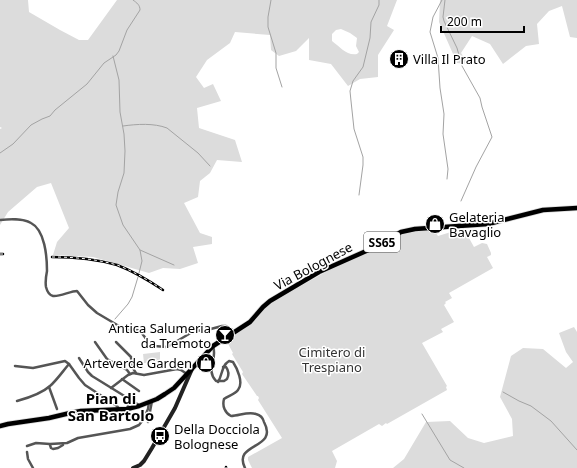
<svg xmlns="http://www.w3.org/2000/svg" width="577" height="468" viewBox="0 0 577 468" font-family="'Noto Sans',sans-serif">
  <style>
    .green { fill: #dcdcdc; fill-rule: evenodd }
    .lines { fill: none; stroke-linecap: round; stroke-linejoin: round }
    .stream { stroke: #a3a3a3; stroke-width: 1 }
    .primary-casing { stroke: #dbdbdb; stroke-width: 6 }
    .street { stroke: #555; stroke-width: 2.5 }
    .secondary { stroke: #222; stroke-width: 4 }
    .primary { stroke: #000; stroke-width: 4.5 }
    .rail-casing { stroke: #000; stroke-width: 2.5 }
    .rail { stroke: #fff; stroke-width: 1; stroke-dasharray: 3; stroke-linecap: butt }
    .labels { text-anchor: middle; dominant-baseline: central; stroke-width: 3; stroke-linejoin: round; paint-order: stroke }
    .shield { fill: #fff; stroke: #4c4c4c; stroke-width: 1 }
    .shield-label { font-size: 12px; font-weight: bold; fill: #000 }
    .poi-label { font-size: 13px; fill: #000; stroke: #fff; text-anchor: start }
    .street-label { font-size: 13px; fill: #000; stroke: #fff }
    .park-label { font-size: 13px; fill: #333; stroke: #fff }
    .quarter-label { font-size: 15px; font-weight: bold; fill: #000; stroke: #fff }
  </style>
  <rect width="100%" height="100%" fill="#fff"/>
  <g class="green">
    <path d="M 0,0 L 28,0 L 29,12 L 60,30 L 79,40 L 88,40 L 117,0 L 397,0 L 387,26 L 394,30 L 378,55 L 378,77 L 360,79 L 348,86 L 331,64 L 309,60 L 309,38 L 296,51 L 279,56 L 271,50 L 270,35 L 235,32 L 230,43 L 207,60 L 196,77 L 204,88 L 213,84 L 221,101 L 197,108 L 199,128 L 235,140 L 242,162 L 217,160 L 210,173 L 200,181 L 198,197 L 184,203 L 200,233 L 212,237 L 212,244 L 193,247 L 198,263 L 180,269 L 163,268 L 149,273 L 93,257 L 53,255 L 57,242 L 69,228 L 51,183 L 37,187 L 8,212 L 0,225 L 0,129 L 2,128 L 0,127 ZM 341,29 L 350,33 L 357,38 L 356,46 L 359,52 L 357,54 C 347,56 340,47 332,41 L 332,34 L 336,30 Z"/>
    <path d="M 440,0 L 577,0 L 577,38 L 570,37 L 562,6 L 549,11 L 537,24 L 539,44 L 526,46 L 503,64 L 490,44 L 472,36 L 461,53 L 469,64 L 457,63 L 439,22 Z"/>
    <path d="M 433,229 L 438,236 L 451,232 L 464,229 L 474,247 L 482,243 L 487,244 L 491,253 L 491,255 L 487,257 L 493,268 L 449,293 L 452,298 L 445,302 L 446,303 L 444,305 L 454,322 L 441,329 L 443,332 L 422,343 L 447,386 L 446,387 L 447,390 L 387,424 L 386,423 L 382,426 L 379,424 L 332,451 L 337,461 L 335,468 L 252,468 L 248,460 L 248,457 L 282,438 L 258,400 L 259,398 L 258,396 L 257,396 L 242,374 L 243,372 L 232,354 L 233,353 L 226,340 L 252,323 L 266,307 L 272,302 L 331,269 L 401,234 Z"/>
    <path d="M 574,327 L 577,332 L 577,468 L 393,468 L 404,459 L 426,422 L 450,421 L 468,438 L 484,443 L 513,436 L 512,419 L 500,397 L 511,356 L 523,348 L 543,349 L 566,368 L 573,362 L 566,352 L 559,333 Z"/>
    <path d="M 160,352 L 160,361 L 144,363 L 143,354 Z"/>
  </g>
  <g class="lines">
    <g class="stream">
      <path d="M 271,0 L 268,17 L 268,27 L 276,53 L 276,68 L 282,87"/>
      <path d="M 442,0 L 433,17 L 430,32 L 438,58 L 440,88 L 444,114 L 443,134 L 448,169 L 447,179"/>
      <path d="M 445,0 L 443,17 L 444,21 L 457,48 L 462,66 L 480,98 L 482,107 L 492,137 L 476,167 L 461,201"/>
      <path d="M 113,56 L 119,80 L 120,112 L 124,134 L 125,151 L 124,173 L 118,192 L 116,205 L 123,225 L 140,250 L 142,261 L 139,273"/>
      <path d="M 123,126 C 137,124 154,123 167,128 L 198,153 L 210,166"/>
      <path d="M 0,153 L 13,144 L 31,125 L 42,119 L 50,116 L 55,110 L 87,84 L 104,63 L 116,55 L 119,51 L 127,30 L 140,10 C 140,5 137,3 133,0"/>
      <path d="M 359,195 L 363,165 L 363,157 L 354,129 L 351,101 L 350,91 L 353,81 L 363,67 L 370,38 L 371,22 L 379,5 L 379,0"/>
      <path d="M 140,250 L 174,265"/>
      <path d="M 115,319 L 128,304 L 132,297 L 138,277"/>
      <path d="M 503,392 L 519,401 L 531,406 L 551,421 L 577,450"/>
      <path d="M 422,414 L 450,460 L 464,468"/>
    </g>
    <defs>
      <path id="primary" d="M 0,426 L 8,424 L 49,418 L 70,413 L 81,411 L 127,409 L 139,406 L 157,399 L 165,394 L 174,388 L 213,346 L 250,322 L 263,307 L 270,301 L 319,272 L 373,248 L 401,232 L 415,229 L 444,227 L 488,224 L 543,210 L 577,208"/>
    </defs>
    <use href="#primary" class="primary-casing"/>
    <g class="street">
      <path d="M 0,220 C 10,219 22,218 31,223 C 45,230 47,257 47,271 C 46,276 45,281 46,287 C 47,291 49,295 53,296 C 59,297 71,291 77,291 L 88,305 L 97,313 L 124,329 L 130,330 L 138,330 L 141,332 L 150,344 L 154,346 L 167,347 L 194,331 L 207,330 L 222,326 L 226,326 L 229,328 L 233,333"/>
      <path d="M 95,342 L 107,359 L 127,370 L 130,374"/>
      <path d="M 116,342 L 131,357 C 131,364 132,368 136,373"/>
      <path d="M 213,346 C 218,360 205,369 216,381 L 224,381 L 227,379 C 229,375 229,371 226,367 L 223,367"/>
      <path d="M 79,358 L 88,372 L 92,376 L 139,405"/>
      <path d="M 15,366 L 33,368 L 65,361 L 69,364 L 79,378 L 85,385 L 117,406 L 120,410"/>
      <path d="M 122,379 L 139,391"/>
      <path d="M 218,382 C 223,374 221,366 229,361 L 233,362 C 237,368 244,383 238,390 C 235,394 228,396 224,399 C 222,406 225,413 231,416 C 239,416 248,411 256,414 C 260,415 263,418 264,422 C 279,450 232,442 245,468"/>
      <path d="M 49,387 L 57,409"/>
      <path d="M 111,388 L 128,375 L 133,373 L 144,375 L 177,369 L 181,370 L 187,374"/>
      <path d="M 17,401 C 28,398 41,394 50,386 C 57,380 63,371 69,364"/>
      <path d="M 127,409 L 129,402 L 128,399"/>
      <path d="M 148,422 L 152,401"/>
      <path d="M 50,445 L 51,448 L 53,449 L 58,448 L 63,445"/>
      <path d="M 27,446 L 36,443 L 50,444 L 67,443 L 78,438 L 130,429 L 139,425 L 143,420 L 148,409 L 149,402"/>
      <path d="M 27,452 L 28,459 L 33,468"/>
    </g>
    <path class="secondary" d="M 133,468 L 140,465 L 144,461 L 152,448 L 175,408 L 192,369"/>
    <use href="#primary" class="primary"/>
    <defs>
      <g id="rail">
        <path d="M 0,254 L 3,254"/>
        <path d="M 52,257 C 74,257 96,259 117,265 C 133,271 148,280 163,290"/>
        <path d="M 226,468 L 226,467"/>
      </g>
    </defs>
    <use href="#rail" class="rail-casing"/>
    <use href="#rail" class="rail"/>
  </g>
  <defs>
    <symbol id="building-disc" viewBox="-11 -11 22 22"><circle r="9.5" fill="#000" stroke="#fff"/><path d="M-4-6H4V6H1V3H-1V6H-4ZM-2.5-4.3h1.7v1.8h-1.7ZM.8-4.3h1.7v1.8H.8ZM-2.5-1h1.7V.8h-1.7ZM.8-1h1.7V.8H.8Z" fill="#fff"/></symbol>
    <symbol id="shop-disc" viewBox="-11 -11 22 22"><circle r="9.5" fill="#000" stroke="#fff"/><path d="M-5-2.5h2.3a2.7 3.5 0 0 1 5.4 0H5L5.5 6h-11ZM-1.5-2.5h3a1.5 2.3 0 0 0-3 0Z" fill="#fff"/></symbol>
    <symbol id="bar-disc" viewBox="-11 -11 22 22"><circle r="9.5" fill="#000" stroke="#fff"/><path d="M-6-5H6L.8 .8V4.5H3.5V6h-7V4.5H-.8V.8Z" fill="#fff"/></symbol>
    <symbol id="bus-disc" viewBox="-11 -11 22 22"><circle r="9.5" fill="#000" stroke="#fff"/><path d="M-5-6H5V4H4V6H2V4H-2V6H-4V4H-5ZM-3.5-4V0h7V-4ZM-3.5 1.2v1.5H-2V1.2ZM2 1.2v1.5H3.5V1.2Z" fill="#fff"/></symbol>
  </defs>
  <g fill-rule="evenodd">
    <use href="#building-disc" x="388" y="48" width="22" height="22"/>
    <use href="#shop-disc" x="424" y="213" width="22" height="22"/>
    <use href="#bar-disc" x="214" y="324" width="22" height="22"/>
    <use href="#shop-disc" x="195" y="352" width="22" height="22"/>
    <use href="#bus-disc" x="149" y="425" width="22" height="22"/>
  </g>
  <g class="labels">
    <rect class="shield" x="364" y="232" width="36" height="20" rx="3"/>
    <g class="shield-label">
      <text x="382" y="242">SS65</text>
    </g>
    <g class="poi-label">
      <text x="413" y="59">Villa Il Prato</text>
      <text x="449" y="217">Gelateria<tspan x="449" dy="15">Bavaglio</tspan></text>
      <text x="211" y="328" text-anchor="end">Antica Salumeria<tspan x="211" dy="15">da Tremoto</tspan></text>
      <text x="192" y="363" text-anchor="end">Arteverde Garden</text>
      <text x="174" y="429">Della Docciola<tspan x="174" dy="15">Bolognese</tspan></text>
    </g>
    <g class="street-label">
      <text transform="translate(313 266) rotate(-28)">Via Bolognese</text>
    </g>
    <g class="park-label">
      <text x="332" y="352">Cimitero di<tspan x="332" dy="15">Trespiano</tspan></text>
    </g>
    <g class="quarter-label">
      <text x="111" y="398">Pian di<tspan x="111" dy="17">San Bartolo</tspan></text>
    </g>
  </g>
  <path d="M441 26v6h83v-6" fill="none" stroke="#000000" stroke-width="2"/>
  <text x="447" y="26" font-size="12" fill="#000000" stroke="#ffffff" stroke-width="3" paint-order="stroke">200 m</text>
</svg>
